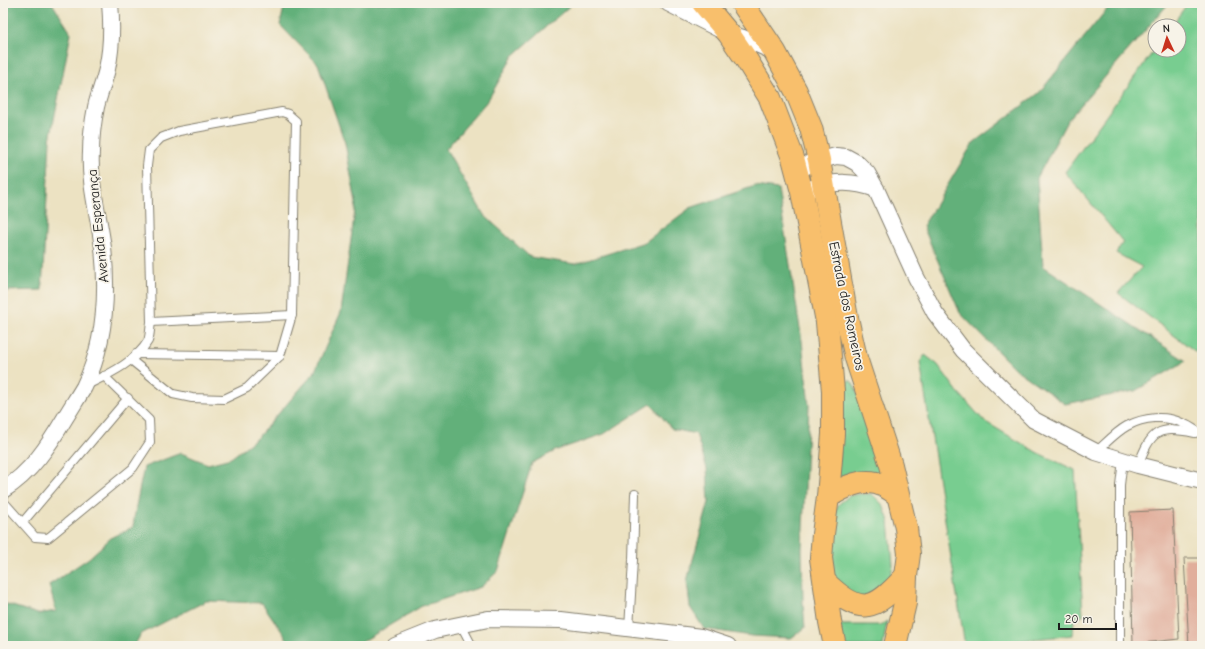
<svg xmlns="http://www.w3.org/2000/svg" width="1205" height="649" viewBox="0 0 1205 649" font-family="'Comic Neue',sans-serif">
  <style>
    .green { fill: #78cd90; stroke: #4a7456 }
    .forest { fill: #62b07a; stroke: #3f664b }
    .building { fill: #e1ae9b }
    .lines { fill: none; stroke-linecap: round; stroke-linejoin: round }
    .service-casing { stroke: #847f6f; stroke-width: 10 }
    .minor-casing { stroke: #847f6f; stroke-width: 18 }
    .primary-casing { stroke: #847f6f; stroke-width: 24 }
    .service { stroke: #fff; stroke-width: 8 }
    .minor { stroke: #fff; stroke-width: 16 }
    .primary { stroke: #f8bf6c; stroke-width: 22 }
    .labels { text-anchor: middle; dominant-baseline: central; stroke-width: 3.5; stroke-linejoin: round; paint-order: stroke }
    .street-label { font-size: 14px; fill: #1c1c1c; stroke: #f7f3e8 }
  </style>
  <rect width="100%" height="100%" fill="#f7f3e8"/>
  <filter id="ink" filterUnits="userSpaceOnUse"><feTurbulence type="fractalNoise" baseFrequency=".025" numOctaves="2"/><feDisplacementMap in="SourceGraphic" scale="8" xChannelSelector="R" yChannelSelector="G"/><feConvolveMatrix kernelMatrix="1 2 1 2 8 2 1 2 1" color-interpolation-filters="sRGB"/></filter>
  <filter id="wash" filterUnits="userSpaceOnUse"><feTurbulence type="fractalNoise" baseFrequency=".012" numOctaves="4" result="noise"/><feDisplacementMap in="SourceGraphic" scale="16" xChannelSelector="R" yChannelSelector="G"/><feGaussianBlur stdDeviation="0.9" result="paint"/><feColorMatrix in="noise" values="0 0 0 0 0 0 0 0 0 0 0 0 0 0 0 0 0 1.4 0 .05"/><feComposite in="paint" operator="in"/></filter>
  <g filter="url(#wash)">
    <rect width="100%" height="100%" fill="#ece2c2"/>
    <g class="green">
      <path d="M 1188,3 L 1202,3 L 1202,353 L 1200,355 L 1118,293 L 1142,267 L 1116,253 L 1123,242 L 1065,172 L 1155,49 L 1155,50 L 1179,50 L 1179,26 L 1171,26 Z"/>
      <path d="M 925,355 L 938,365 L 957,391 L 984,421 L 1038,453 L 1075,470 L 1083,616 L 1074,617 L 1073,635 L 965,646 L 920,362 Z"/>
      <path d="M 847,381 L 851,381 L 855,387 L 885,475 L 836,483 L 845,383 Z"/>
      <path d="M 859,494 L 872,494 L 883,505 L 889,521 L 893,565 L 889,584 L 856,601 L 833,576 L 829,544 L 833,513 L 839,504 L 849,496 Z"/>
      <path d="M 887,621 L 883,646 L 843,646 L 839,625 L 881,625 Z"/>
    </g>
    <g class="forest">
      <path d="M 3,3 L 52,3 L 71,33 L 50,140 L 42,290 L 3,291 Z"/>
      <path d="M 285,3 L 573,3 L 513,56 L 488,100 L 446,149 L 484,215 L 530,257 L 575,264 L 645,242 L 690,208 L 755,186 L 778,189 L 802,341 L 809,406 L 802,549 L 803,602 L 805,628 L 791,638 L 752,636 L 704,629 L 690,607 L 687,581 L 709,502 L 707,469 L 696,434 L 672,429 L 651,404 L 604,434 L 557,450 L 532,463 L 498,571 L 481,587 L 422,606 L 355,646 L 292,646 L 262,603 L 206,601 L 141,634 L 134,646 L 3,646 L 3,603 L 38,614 L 56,611 L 49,585 L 89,558 L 112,537 L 133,527 L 136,506 L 144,467 L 181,453 L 208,464 L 231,458 L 258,437 L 314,373 L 341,312 L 356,203 L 345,143 L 318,64 L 280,25 Z"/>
      <path d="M 1112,3 L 1169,3 L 1067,121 L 1037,178 L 1043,266 L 1186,361 L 1135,391 L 1065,404 L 1014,368 L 960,313 L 923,226 L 973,143 L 1039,93 Z"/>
    </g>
    <g id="blocks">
      <g class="building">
        <path d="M 1173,510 L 1179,639 L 1133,644 L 1130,512 Z"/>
        <path d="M 1184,558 L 1202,558 L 1202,646 L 1189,646 Z"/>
      </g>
    </g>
  </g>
  <g filter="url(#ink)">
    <use href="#blocks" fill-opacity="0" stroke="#847f6f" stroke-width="1"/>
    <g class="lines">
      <defs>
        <g id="service">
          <path d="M 151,322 L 292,315"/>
          <path d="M 136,354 L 280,356"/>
          <path d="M 87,385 C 107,375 136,362 148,341 C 150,336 150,328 151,322 L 147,166 L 149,150 L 161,138 L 179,131 L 282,112 L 288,114 L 296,121 L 292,315 L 280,356 L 247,388 L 224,399 L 192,398 L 173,394 L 131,360"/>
          <path d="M 1096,452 C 1106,443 1116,432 1127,426 C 1144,417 1165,415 1182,423 C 1189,425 1195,430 1201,434"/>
          <path d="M 1138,465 C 1152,430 1157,426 1195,433"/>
          <path d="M 3,501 L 35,537 L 48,538 L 133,468 L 150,442 L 149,420 L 104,376"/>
          <path d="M 23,522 L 128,398"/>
          <path d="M 461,625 L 472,646"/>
          <path d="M 629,629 L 633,560 L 635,494"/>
          <path d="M 1120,646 L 1120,485 L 1123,460"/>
        </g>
        <g id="minor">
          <path d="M 668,3 L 729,34 L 743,38 L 775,52"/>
          <path d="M 797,173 L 810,163 L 836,156 L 846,157 L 857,163 L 867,173 L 876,189 L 916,277 L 935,313 L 963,350 L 1034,420 L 1096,452 L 1138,465 L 1202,481"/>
          <path d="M 813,188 C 836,181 853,181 876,189"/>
          <path d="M 3,490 C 31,473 49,445 65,418 C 71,408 78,397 84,387 C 105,344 108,295 103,248 C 99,216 89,184 91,152 C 91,137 93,122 96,107 C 99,94 104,82 107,69 C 112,47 112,25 110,3"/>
          <path d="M 395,646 L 435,630 L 488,619 L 561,620 L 701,637 L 728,646"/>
        </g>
        <g id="primary">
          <path d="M 703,3 L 729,34 L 746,59 L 770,98 L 793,158 L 802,192 L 827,322 L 833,391 L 833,434 L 828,497 L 823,534 L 821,558 L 830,622 L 835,646"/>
          <path d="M 742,3 L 775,52 L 796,91 L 811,128 L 819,160 L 847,318 L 856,358 L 891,465 L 906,528 L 909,554 L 906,576 L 905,603 L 895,646"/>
          <path d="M 828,497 C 844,487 865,476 884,486 C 889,488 893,492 897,494"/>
          <path d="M 825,582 C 861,617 874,611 906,576"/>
        </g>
      </defs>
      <use href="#service" class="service-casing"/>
      <use href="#minor" class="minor-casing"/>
      <use href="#primary" class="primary-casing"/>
      <use href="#service" class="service"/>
      <use href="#minor" class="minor"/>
      <use href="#primary" class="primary"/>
    </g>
  </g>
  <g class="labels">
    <g class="street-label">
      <text transform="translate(98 226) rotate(-96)">Avenida Esperança</text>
      <text transform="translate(847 306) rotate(78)">Estrada dos Romeiros</text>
    </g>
  </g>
  <rect width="1205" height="649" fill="none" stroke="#f7f3e8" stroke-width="16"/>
  <g transform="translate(1167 38) rotate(356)"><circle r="19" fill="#f7f3e8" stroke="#9f9d96"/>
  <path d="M0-3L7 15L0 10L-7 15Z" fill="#c8321e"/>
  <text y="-6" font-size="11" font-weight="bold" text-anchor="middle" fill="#1c1c1c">N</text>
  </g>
  <path d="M1059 623v6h57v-6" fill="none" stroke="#1c1c1c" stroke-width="2"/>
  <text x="1065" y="623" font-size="12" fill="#1c1c1c" stroke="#f7f3e8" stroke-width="3" paint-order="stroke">20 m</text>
</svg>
